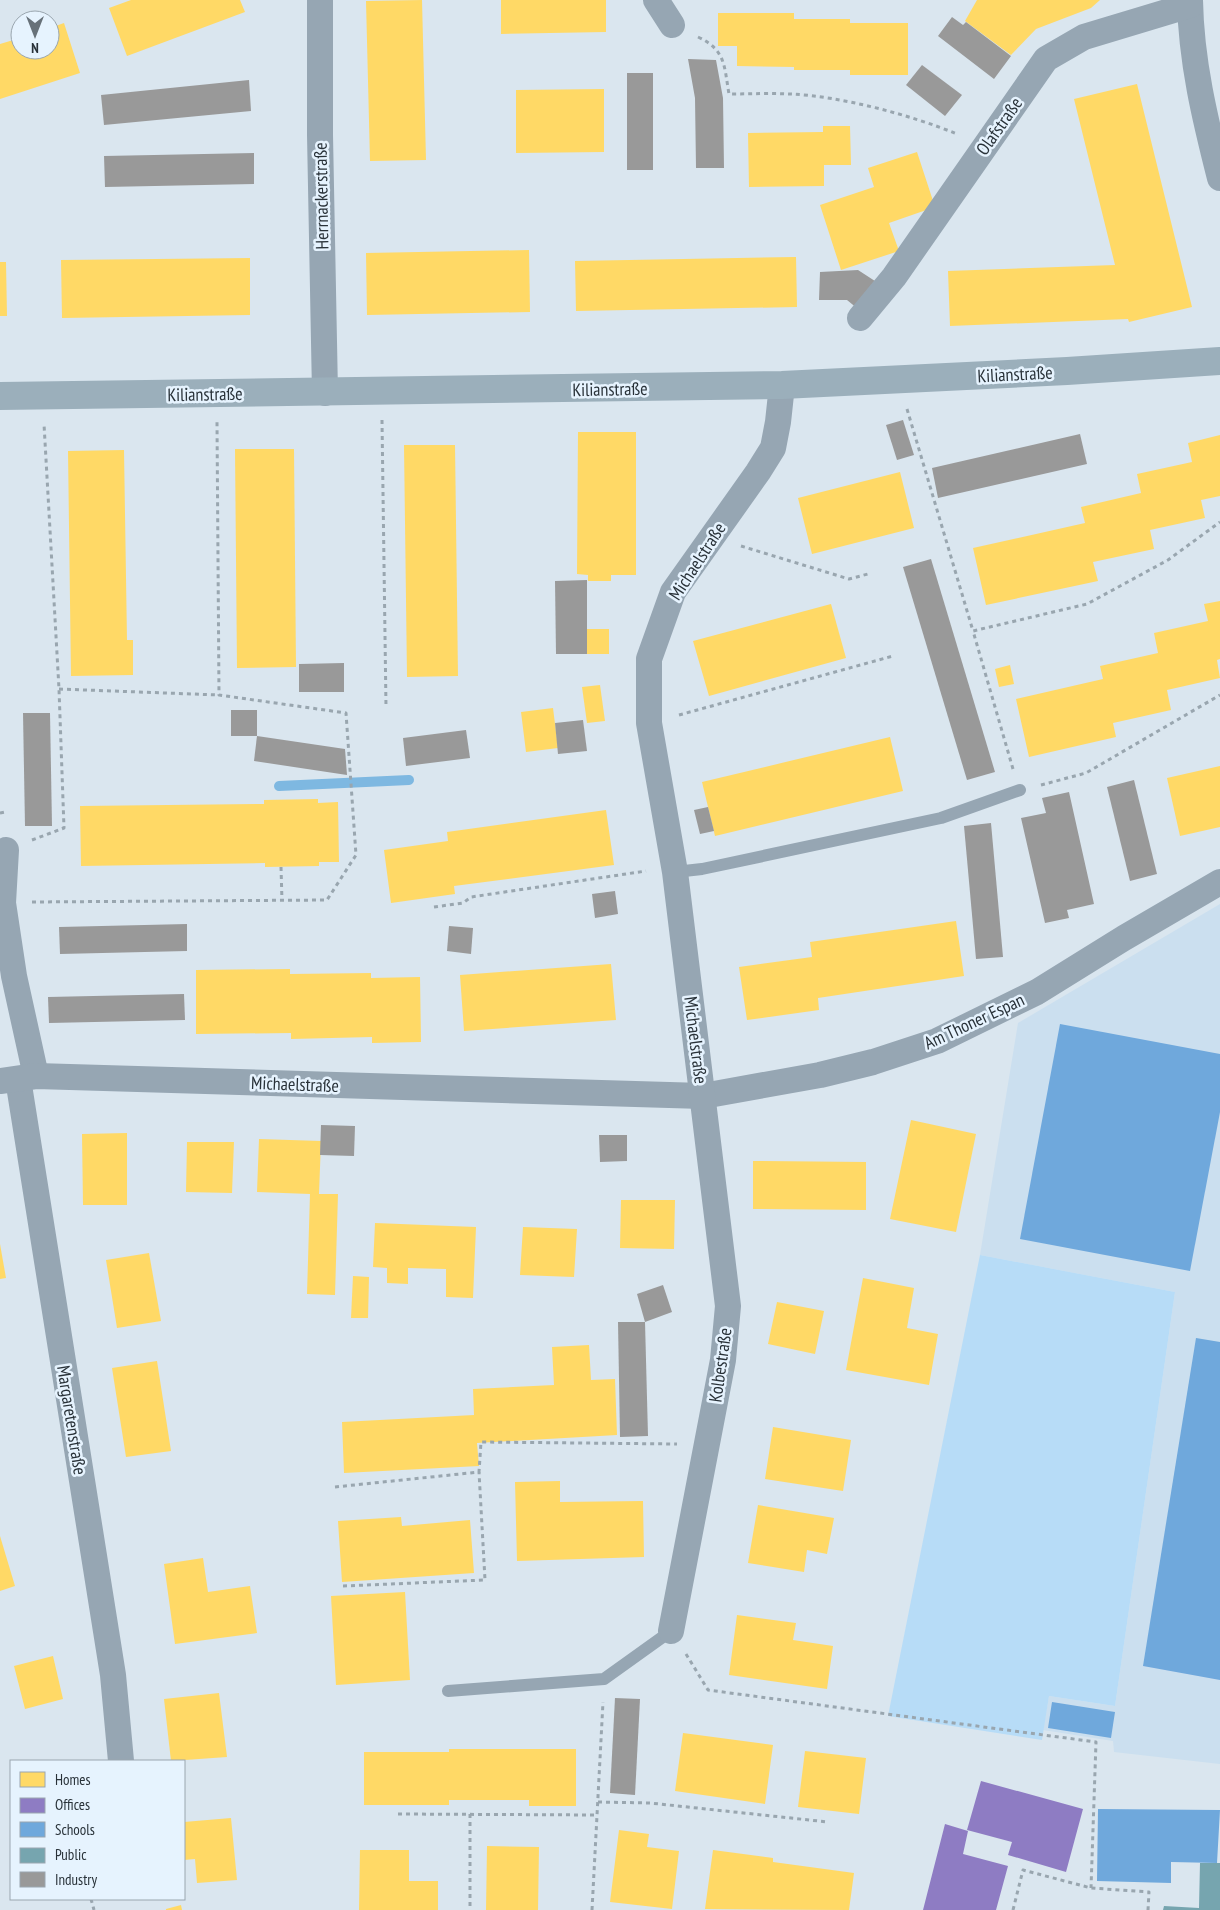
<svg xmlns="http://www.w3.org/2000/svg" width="1220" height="1910" viewBox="0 0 1220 1910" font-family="'PT Sans Narrow',sans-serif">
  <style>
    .built { fill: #cbdfef }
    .green { fill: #b7dcf7 }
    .homes { fill: #ffd966 }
    .offices { fill: #8e7cc3 }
    .schools { fill: #6fa8dc }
    .public { fill: #76a5af }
    .industry { fill: #999 }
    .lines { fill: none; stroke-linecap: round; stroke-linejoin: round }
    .stream { stroke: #7eb8e1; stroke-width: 10 }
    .path { stroke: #99a6af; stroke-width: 3; stroke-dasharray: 4 4; stroke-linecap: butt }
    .service { stroke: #96a6b3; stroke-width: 12 }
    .minor { stroke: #96a6b3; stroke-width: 26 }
    .secondary { stroke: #9bafbb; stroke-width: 28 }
    .labels { text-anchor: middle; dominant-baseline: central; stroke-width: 5; stroke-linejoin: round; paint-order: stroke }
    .street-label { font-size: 18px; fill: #293239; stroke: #e6f3fe }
  </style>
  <rect width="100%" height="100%" fill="#dae6ef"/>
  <path class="built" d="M 1220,904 L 1220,1764 L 1114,1752 L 1113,1741 L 1043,1730 L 1049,1696 L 1115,1706 L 1175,1292 L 980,1255 L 1018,1023 Z"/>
  <path class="green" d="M 980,1255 L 1175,1292 L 1115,1706 L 1049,1696 L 1042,1740 L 888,1716 Z"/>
  <g class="homes">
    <path d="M 131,0 L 240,0 L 245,12 L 127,56 L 109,8 Z"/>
    <path d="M 422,0 L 426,160 L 370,161 L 366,1 Z"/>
    <path d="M 501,0 L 606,0 L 606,32 L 501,34 Z"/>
    <path d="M 977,0 L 1100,0 L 1091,8 L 1036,29 L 1011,55 L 965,21 Z"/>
    <path d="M 718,13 L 794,13 L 794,19 L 850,19 L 850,23 L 908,23 L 908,75 L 850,75 L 850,70 L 794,70 L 794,67 L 737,66 L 737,46 L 718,46 Z"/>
    <path d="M 64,23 L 80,73 L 0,99 L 0,44 L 20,38 L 20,50 L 50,50 L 50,28 Z"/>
    <path d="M 1137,84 L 1192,307 L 1129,322 L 1128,319 L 950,326 L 948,271 L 1115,265 L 1074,99 Z"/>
    <path d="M 604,89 L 604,152 L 516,153 L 516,90 Z"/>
    <path d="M 823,126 L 850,126 L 851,165 L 824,165 L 824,186 L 749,187 L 748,133 L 823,132 Z"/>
    <path d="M 917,152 L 935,207 L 889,223 L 899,251 L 841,270 L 820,205 L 874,187 L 868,168 Z"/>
    <path d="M 529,250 L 530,312 L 367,315 L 366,253 Z"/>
    <path d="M 796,257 L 797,307 L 576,311 L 575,261 Z"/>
    <path d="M 250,258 L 250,315 L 62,318 L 61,260 Z"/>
    <path d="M 0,262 L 6,262 L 7,316 L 0,316 Z"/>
    <path d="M 578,432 L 636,432 L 636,575 L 611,575 L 611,581 L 588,581 L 588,575 L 577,574 Z"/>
    <path d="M 1220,435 L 1220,496 L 1201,500 L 1205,518 L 1150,530 L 1154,549 L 1093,562 L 1098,581 L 986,605 L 973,548 L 1085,523 L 1081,507 L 1141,493 L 1137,474 L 1192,462 L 1188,443 Z"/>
    <path d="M 404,445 L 455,445 L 458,676 L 407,677 Z"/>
    <path d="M 235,449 L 294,449 L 296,667 L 237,668 Z"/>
    <path d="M 124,450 L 127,640 L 133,640 L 133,675 L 71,676 L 68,451 Z"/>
    <path d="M 900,472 L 914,528 L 812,554 L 798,498 Z"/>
    <path d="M 1220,601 L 1220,659 L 1217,660 L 1220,678 L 1167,690 L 1171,710 L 1113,723 L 1116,737 L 1029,757 L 1016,699 L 1103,679 L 1100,666 L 1158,653 L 1154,633 L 1208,621 L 1204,604 Z"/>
    <path d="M 831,604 L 846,658 L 709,696 L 693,641 Z"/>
    <rect x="587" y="629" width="22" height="25"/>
    <path d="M 1010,665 L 1014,684 L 999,687 L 995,669 Z"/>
    <path d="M 600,685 L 605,721 L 587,723 L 582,687 Z"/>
    <path d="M 553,708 L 558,748 L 526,752 L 521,712 Z"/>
    <path d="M 890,737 L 903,791 L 715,836 L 702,782 Z"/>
    <path d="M 1220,766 L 1220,827 L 1180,836 L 1167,778 Z"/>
    <path d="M 318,799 L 318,803 L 338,802 L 339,862 L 319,862 L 319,866 L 265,867 L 265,863 L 81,866 L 80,806 L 264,804 L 264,800 Z"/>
    <path d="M 606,810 L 614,865 L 454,886 L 455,894 L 391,903 L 384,850 L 448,841 L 447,832 Z"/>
    <path d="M 956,921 L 964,976 L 818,998 L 819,1010 L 747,1020 L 739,967 L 812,957 L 810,942 Z"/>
    <path d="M 611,964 L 616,1020 L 464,1031 L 460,975 Z"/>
    <path d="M 290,969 L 290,974 L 371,973 L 371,978 L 420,977 L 421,1042 L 372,1043 L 372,1037 L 291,1039 L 291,1033 L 196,1034 L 196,970 Z"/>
    <path d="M 911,1120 L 976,1134 L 956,1232 L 890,1219 Z"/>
    <path d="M 127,1133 L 127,1205 L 83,1205 L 82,1134 Z"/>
    <path d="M 259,1139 L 321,1141 L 319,1194 L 338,1194 L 335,1295 L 307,1294 L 310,1194 L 257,1192 Z"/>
    <path d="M 187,1142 L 234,1142 L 232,1193 L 186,1192 Z"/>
    <path d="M 753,1161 L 866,1162 L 866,1210 L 753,1209 Z"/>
    <path d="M 621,1200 L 675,1200 L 674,1249 L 620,1248 Z"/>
    <path d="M 375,1223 L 476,1227 L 473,1298 L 446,1297 L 446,1269 L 408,1268 L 408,1284 L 387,1283 L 387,1268 L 373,1267 Z"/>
    <path d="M 523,1227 L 577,1229 L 574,1277 L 520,1275 Z"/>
    <path d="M 0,1244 L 6,1278 L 0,1279 Z"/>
    <path d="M 149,1253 L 161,1321 L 117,1328 L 106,1260 Z"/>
    <path d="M 353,1276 L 369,1277 L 368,1318 L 351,1318 Z"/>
    <path d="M 863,1278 L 914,1288 L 907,1328 L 938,1334 L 929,1385 L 846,1370 Z"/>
    <path d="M 777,1302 L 824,1311 L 815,1354 L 768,1344 Z"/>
    <path d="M 589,1345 L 591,1380 L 615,1379 L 617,1435 L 477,1443 L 479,1466 L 344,1473 L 342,1422 L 474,1415 L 473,1389 L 554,1385 L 552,1347 Z"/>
    <path d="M 157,1361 L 171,1451 L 126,1457 L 112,1368 Z"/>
    <path d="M 773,1427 L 851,1440 L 843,1491 L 765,1479 Z"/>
    <path d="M 560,1481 L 560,1502 L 643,1501 L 644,1557 L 517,1561 L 515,1482 Z"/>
    <path d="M 758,1505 L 834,1518 L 827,1554 L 807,1550 L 804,1572 L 748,1563 Z"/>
    <path d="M 401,1517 L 402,1526 L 470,1520 L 474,1573 L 342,1582 L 338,1521 Z"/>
    <path d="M 0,1536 L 15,1586 L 0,1591 Z"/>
    <path d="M 203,1558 L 208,1592 L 250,1586 L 257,1633 L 175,1644 L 164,1564 Z"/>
    <path d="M 405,1592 L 410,1680 L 336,1685 L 331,1596 Z"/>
    <path d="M 737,1615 L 796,1623 L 793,1640 L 833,1646 L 827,1689 L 729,1675 Z"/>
    <path d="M 53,1656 L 63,1699 L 25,1709 L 14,1666 Z"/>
    <path d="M 219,1693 L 227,1757 L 171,1761 L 164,1699 Z"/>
    <path d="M 683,1733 L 773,1745 L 765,1804 L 675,1791 Z"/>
    <path d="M 449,1749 L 576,1749 L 576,1806 L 529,1806 L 529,1800 L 449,1800 L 449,1805 L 364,1805 L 364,1752 L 449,1752 Z"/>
    <path d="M 805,1751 L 866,1758 L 859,1814 L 798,1807 Z"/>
    <path d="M 231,1818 L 237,1880 L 197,1883 L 195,1859 L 184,1860 L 184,1822 Z"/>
    <path d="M 619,1830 L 649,1834 L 647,1847 L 679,1851 L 672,1909 L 610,1902 Z"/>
    <path d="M 487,1846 L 539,1847 L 538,1910 L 486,1910 Z"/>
    <path d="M 360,1850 L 409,1850 L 409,1881 L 438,1881 L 438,1910 L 359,1910 Z"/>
    <path d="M 713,1850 L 773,1858 L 773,1862 L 854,1873 L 849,1910 L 705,1909 Z"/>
    <path d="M 181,1905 L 182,1910 L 166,1910 L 166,1909 Z"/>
  </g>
  <g class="offices">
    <path d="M 981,1781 L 1083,1809 L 1066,1872 L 1008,1855 L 1012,1842 L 967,1830 Z"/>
    <path d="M 945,1824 L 968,1831 L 963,1854 L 1008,1866 L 996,1910 L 923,1910 Z"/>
  </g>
  <g class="schools">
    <path d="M 1060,1024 L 1220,1054 L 1220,1112 L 1190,1271 L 1020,1239 Z"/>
    <path d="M 1196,1338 L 1220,1342 L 1220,1680 L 1143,1666 Z"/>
    <path d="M 1052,1702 L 1115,1712 L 1111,1738 L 1048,1728 Z"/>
    <path d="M 1098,1809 L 1220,1810 L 1217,1863 L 1171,1862 L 1171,1883 L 1097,1881 Z"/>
  </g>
  <path class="public" d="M 1200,1863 L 1220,1863 L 1220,1910 L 1163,1910 L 1164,1906 L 1199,1908 Z"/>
  <g class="industry">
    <path d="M 952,17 L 963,25 L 966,22 L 1011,56 L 994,79 L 938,36 Z"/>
    <path d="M 688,59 L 716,60 L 723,98 L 724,168 L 696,168 L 695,98 Z"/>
    <path d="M 922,65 L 962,95 L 945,116 L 906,85 Z"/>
    <rect x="627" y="73" width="26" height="97"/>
    <path d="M 249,80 L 251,111 L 104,125 L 101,95 Z"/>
    <path d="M 254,153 L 254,184 L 105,187 L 104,156 Z"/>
    <path d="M 858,270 L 878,283 L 858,309 L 847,300 L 819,300 L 820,272 Z"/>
    <path d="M 903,420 L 914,455 L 897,460 L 886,425 Z"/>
    <path d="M 1080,434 L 1087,464 L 938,498 L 932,468 Z"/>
    <path d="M 931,559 L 995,772 L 967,780 L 903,567 Z"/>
    <path d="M 587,580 L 587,654 L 556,654 L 555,581 Z"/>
    <path d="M 344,663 L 344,692 L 299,692 L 299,664 Z"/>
    <rect x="231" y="710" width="26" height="26"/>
    <path d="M 23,713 L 50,713 L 52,826 L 25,826 Z"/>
    <path d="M 583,720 L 587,751 L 558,754 L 555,723 Z"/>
    <path d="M 466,730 L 470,758 L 406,766 L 403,738 Z"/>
    <path d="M 257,736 L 345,749 L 347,775 L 254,761 Z"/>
    <path d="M 1134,780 L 1157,874 L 1130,881 L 1107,787 Z"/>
    <path d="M 1069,792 L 1094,904 L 1067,910 L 1069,918 L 1045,923 L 1021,818 L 1046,813 L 1042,798 Z"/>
    <path d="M 708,807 L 714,831 L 700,834 L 694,810 Z"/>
    <path d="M 991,823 L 1003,957 L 976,959 L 964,826 Z"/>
    <path d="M 615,891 L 618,914 L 595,918 L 592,894 Z"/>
    <path d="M 187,924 L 187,951 L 60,954 L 59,927 Z"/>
    <path d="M 449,926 L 473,928 L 471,954 L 447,951 Z"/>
    <path d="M 184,994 L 185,1020 L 49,1023 L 48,997 Z"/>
    <path d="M 321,1125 L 355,1126 L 354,1156 L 320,1155 Z"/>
    <path d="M 599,1135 L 627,1135 L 627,1161 L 600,1162 Z"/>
    <path d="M 663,1285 L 672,1312 L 645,1322 L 637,1294 Z"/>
    <path d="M 618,1322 L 645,1322 L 648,1436 L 620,1437 Z"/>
    <path d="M 615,1698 L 640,1699 L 635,1795 L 610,1793 Z"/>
  </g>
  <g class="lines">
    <path class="stream" d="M 279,786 L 409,780"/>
    <g class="path">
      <path d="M 698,37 C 726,50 724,66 729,94 C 750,94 770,93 790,94 C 840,96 911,115 957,134"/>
      <path d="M 907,409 L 973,631"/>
      <path d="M 382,420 L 386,707"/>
      <path d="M 741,546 L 849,579 L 868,574"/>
      <path d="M 59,689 L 219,695"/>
      <path d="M 679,715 L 893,656"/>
      <path d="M 1013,769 L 973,631 L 1087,604 L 1168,560 L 1220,522"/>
      <path d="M 1041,785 L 1086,773 L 1220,695"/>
      <path d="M 0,813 L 5,812"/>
      <path d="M 32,840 L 64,828 L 59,689 L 44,424"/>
      <path d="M 281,867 L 282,901"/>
      <path d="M 32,902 L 327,900 L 356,855 L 346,713 L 219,695 L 217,422"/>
      <path d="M 434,907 L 463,903 L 471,897 L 646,871"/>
      <path d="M 335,1487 L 479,1472 L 481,1442 L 677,1444"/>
      <path d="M 343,1586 L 485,1580 L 479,1472"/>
      <path d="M 686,1654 L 708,1690 L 1096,1742 L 1091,1888"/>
      <path d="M 598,1802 L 650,1803 L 828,1822"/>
      <path d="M 398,1814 L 597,1815"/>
      <path d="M 470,1814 L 470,1910"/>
      <path d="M 91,1899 L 94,1910"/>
      <path d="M 592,1910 L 603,1702"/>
      <path d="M 1013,1910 L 1023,1870 L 1091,1888 L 1149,1892 L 1148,1910"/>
    </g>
    <g class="service">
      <path d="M 675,872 L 702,869 L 941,818 L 1020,790"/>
      <path d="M 448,1691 L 604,1679 L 671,1631"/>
    </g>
    <g class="minor">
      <path d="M 320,0 L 320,135 L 325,393"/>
      <path d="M 656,0 L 672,25"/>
      <path d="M 1190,0 C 1191,61 1205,119 1220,178"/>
      <path d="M 860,318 L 894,277 L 1046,59 L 1084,37 L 1190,5"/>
      <path d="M 6,850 L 3,903 L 14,976 L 36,1076"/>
      <path d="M 18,1079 L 113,1675 L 121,1761"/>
      <path d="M 0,1081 L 36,1076 L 703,1096 L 820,1075 L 873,1062 L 937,1041 L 1037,992 L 1124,938 L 1220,882"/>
      <path d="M 671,1631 L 723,1360 L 728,1306 L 675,872 L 649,723 L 649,659 L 673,592 L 758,472 L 773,448 L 778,422 L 782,385"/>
    </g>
    <path class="secondary" d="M 0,396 L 782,385 L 1067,371 L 1220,361"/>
  </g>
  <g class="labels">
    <g class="street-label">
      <text transform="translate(999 126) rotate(-55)">Olafstraße</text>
      <text transform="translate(321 196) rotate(-91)">Herrnackerstraße</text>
      <text transform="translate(1015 374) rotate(-3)">Kilianstraße</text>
      <text transform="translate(610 389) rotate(-1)">Kilianstraße</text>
      <text transform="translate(205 394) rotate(-1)">Kilianstraße</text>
      <text transform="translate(697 561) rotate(-57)">Michaelstraße</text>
      <text transform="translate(974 1021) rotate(-25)">Am Thoner Espan</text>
      <text transform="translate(696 1040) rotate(83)">Michaelstraße</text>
      <text transform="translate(295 1084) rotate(2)">Michaelstraße</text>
      <text transform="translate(720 1365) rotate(-82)">Kolbestraße</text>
      <text transform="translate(72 1420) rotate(81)">Margaretenstraße</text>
    </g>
  </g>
  <rect x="10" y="1760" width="175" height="140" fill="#e6f3fe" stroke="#9aa6af"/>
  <rect x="20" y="1772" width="25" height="15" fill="#ffd966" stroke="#9aa6af"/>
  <text x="55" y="1785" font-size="15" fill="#293239">Homes</text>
  <rect x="20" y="1798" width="25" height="15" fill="#8e7cc3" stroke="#9aa6af"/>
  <text x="55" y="1810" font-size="15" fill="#293239">Offices</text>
  <rect x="20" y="1822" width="25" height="15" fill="#6fa8dc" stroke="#9aa6af"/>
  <text x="55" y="1835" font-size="15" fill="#293239">Schools</text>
  <rect x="20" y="1848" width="25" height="15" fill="#76a5af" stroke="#9aa6af"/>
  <text x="55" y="1860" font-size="15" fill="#293239">Public</text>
  <rect x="20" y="1872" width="25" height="15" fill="#999999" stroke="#9aa6af"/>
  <text x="55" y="1885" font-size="15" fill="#293239">Industry</text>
  <g transform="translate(35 35) rotate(180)"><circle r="24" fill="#e6f3fe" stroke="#9aa6af"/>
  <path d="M0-4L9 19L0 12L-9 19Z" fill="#677179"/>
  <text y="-8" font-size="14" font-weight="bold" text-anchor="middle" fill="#293239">N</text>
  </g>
</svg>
